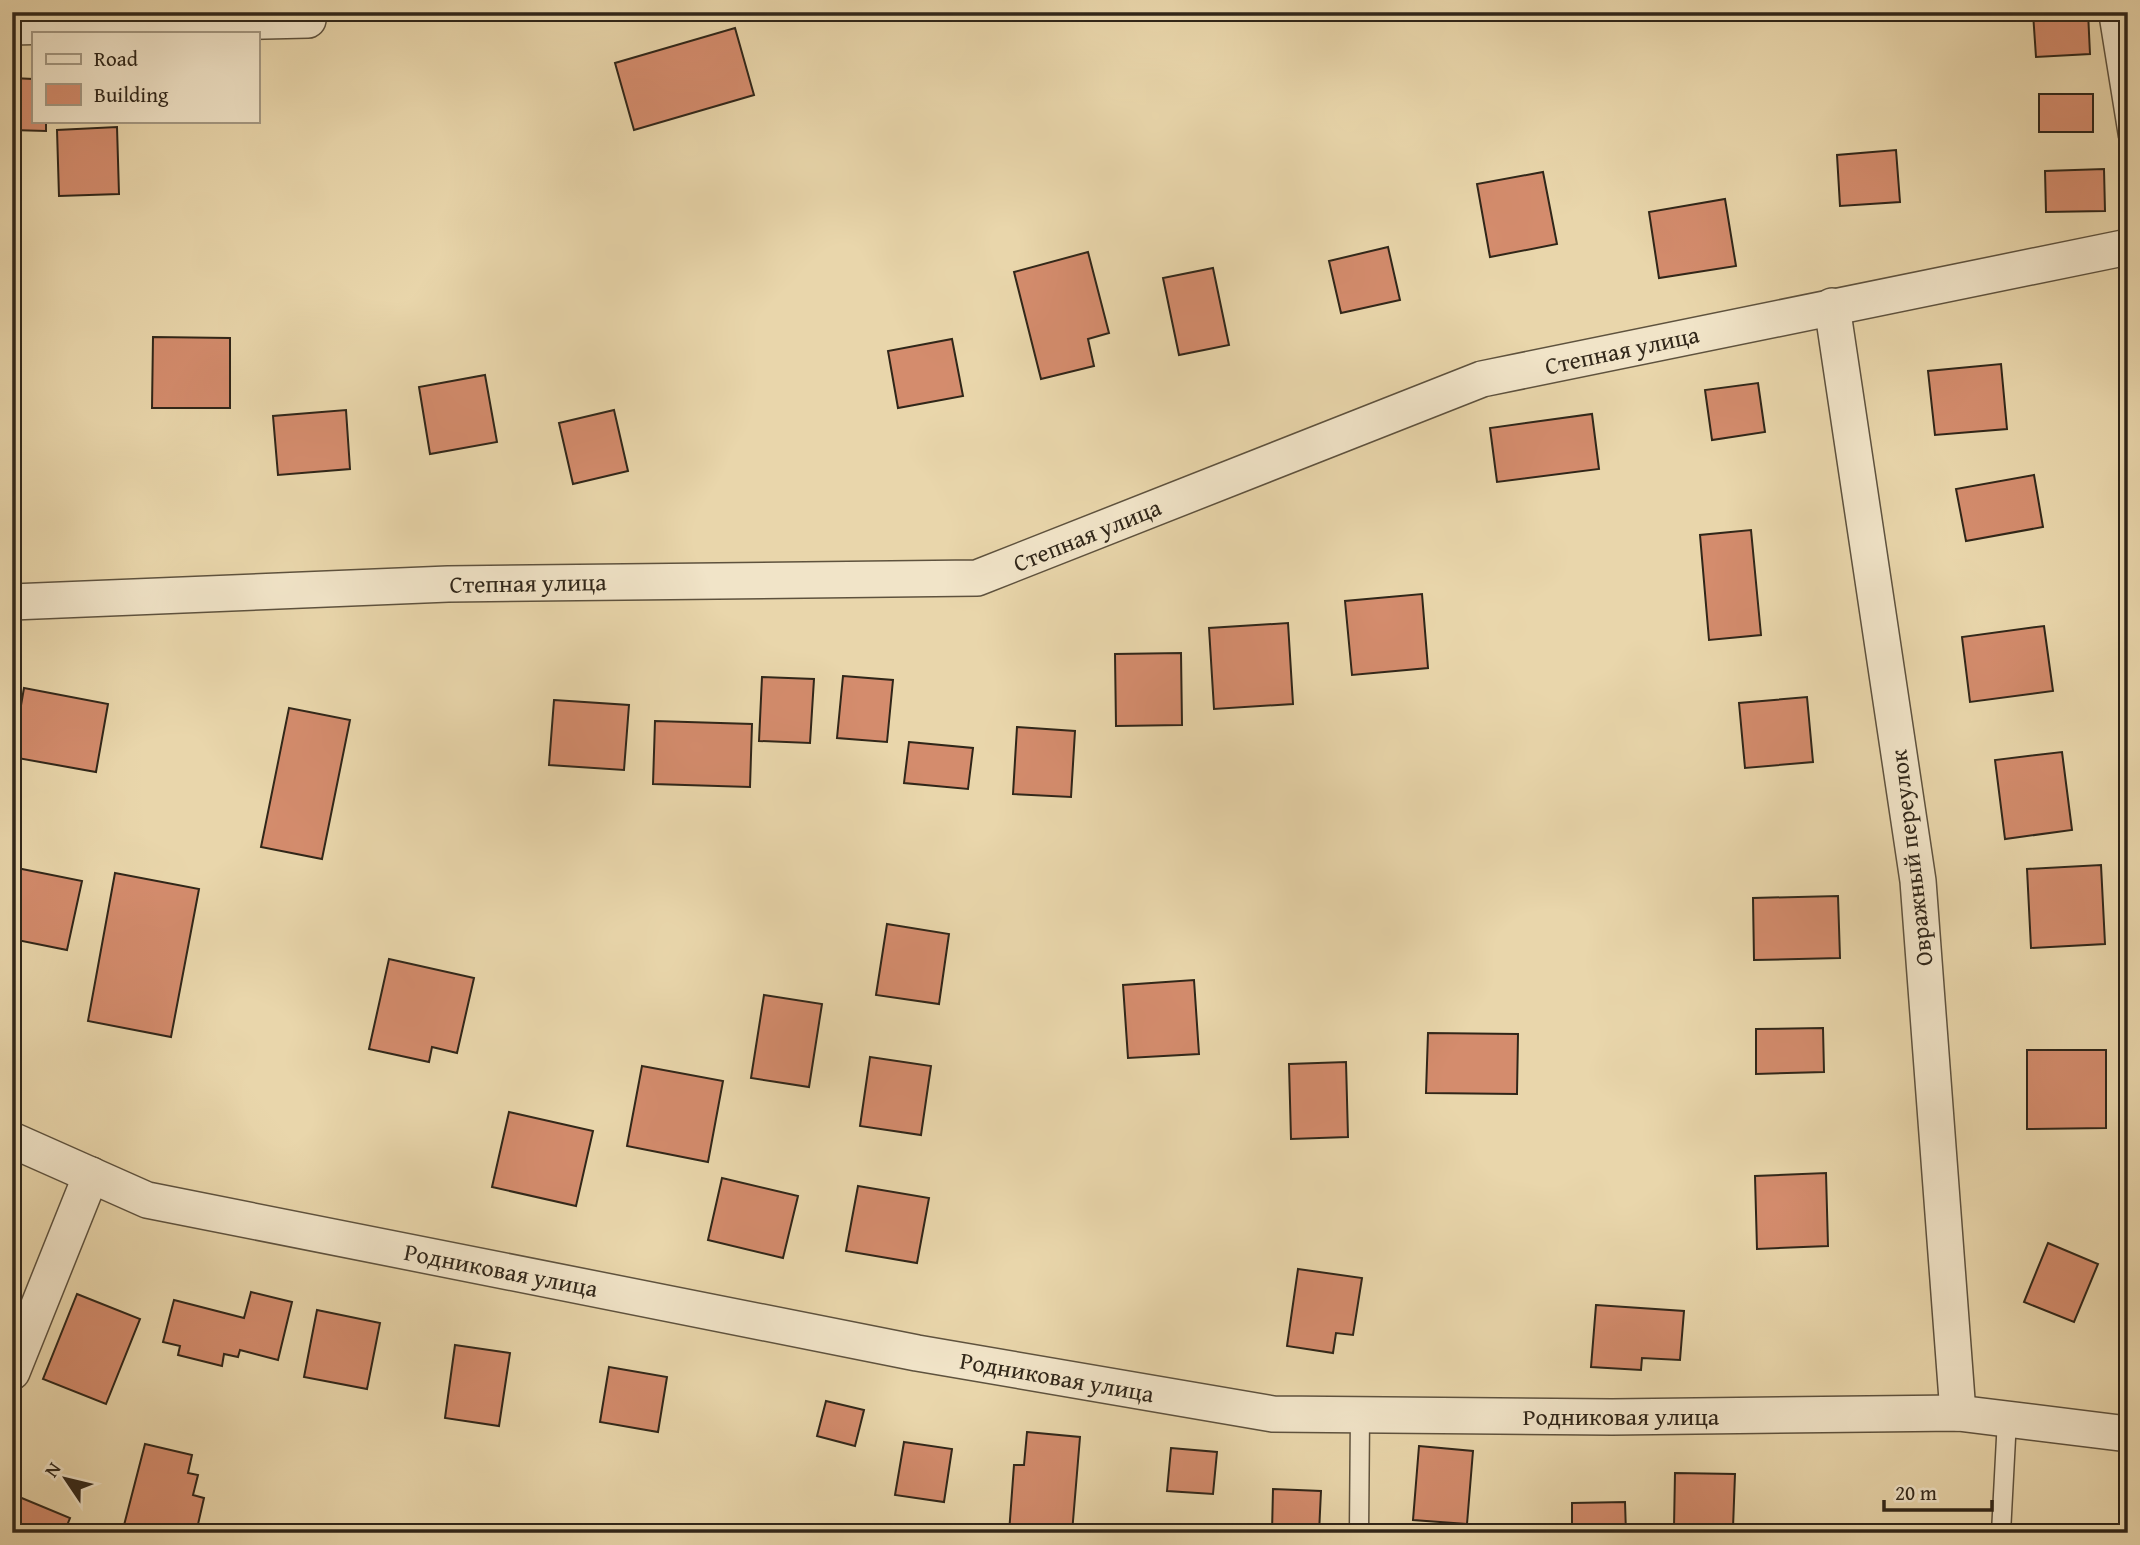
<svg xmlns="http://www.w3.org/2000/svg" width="2140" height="1545" viewBox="0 0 2140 1545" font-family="'Gentium Book Plus',serif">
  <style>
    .building { fill: #d48c6d; stroke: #302619; stroke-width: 2 }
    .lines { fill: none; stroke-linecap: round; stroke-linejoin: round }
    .lane-casing { stroke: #5e523e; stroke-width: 21 }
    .street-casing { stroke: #5e523e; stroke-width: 38 }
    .lane { stroke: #f1e4c8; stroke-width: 18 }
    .street { stroke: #f1e4c8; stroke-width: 35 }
    .labels { text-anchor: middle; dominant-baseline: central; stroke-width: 5; stroke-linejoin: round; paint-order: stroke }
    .street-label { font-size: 24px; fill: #302619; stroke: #f1e4c8 }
  </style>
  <rect width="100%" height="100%" fill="#e9d6ab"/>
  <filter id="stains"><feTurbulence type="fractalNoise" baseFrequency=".00286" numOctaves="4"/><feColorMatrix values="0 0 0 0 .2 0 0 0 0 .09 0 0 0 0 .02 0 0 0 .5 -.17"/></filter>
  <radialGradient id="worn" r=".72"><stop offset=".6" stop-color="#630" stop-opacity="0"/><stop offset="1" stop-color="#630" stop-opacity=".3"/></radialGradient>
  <g class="building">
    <path d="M 1908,12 L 1935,12 L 1908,16 Z"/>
    <path d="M 2088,12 L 2090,54 L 2036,57 L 2033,13 Z"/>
    <path d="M 735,28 L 754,95 L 634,130 L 615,63 Z"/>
    <path d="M 12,78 L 33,79 L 33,121 L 46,121 L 46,131 L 12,130 Z"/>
    <rect x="2039" y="94" width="54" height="38"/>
    <path d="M 117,127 L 119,194 L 59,196 L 57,130 Z"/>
    <path d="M 1896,150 L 1900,202 L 1840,206 L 1837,155 Z"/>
    <path d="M 2104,169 L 2105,211 L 2046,212 L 2045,171 Z"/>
    <path d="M 1543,172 L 1557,244 L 1490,257 L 1477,184 Z"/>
    <path d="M 1725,199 L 1736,266 L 1659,278 L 1649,212 Z"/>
    <path d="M 1388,247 L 1400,300 L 1341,313 L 1329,261 Z"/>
    <path d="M 1088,252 L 1109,333 L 1088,339 L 1094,366 L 1041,379 L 1014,272 Z"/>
    <path d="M 1213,268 L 1229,345 L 1179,355 L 1163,278 Z"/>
    <path d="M 153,337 L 230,338 L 230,408 L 152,408 Z"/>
    <path d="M 952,339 L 963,396 L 898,408 L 888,351 Z"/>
    <path d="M 2001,364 L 2007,429 L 1935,435 L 1928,371 Z"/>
    <path d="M 485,375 L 497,442 L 430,454 L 419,387 Z"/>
    <path d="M 1758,383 L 1765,432 L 1712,440 L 1705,390 Z"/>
    <path d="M 346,410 L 350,469 L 278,475 L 273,416 Z"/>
    <path d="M 614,410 L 628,471 L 573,484 L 559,423 Z"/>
    <path d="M 1592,414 L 1599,469 L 1497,482 L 1490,428 Z"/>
    <path d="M 2034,475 L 2043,527 L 1966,541 L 1956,489 Z"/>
    <path d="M 1751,530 L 1761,635 L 1709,640 L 1700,535 Z"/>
    <path d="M 1422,594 L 1428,668 L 1352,675 L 1345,601 Z"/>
    <path d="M 1288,623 L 1293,704 L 1214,709 L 1209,628 Z"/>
    <path d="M 2044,626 L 2053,691 L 1970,702 L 1962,637 Z"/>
    <path d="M 1181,653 L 1182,725 L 1116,726 L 1115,654 Z"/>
    <path d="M 843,676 L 893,680 L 887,742 L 837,738 Z"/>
    <path d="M 762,677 L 814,679 L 810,743 L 759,741 Z"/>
    <path d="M 24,688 L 108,704 L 96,772 L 12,757 Z"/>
    <path d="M 1807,697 L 1813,762 L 1745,768 L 1739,703 Z"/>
    <path d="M 554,700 L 629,705 L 624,770 L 549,765 Z"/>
    <path d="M 289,708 L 350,720 L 322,859 L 261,847 Z"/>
    <path d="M 655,721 L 752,724 L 750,787 L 653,784 Z"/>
    <path d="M 1017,727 L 1075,731 L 1071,797 L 1013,794 Z"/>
    <path d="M 909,742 L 973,748 L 968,789 L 904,783 Z"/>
    <path d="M 2062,752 L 2072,830 L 2005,839 L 1995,760 Z"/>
    <path d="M 2101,865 L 2105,944 L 2031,948 L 2027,869 Z"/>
    <path d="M 12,867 L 82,881 L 67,950 L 12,939 Z"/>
    <path d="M 115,873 L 199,889 L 171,1037 L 88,1021 Z"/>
    <path d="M 1838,896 L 1840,958 L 1754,960 L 1753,898 Z"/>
    <path d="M 887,924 L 949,934 L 939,1004 L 876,995 Z"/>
    <path d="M 389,959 L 474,978 L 457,1053 L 432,1047 L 429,1062 L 369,1049 Z"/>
    <path d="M 1194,980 L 1199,1054 L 1128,1058 L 1123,985 Z"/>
    <path d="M 764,995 L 822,1004 L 809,1087 L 751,1078 Z"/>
    <path d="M 1823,1028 L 1824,1072 L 1756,1074 L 1756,1029 Z"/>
    <path d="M 1428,1033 L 1518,1034 L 1517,1094 L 1426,1093 Z"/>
    <path d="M 2027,1050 L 2106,1050 L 2106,1128 L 2027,1129 Z"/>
    <path d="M 870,1057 L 931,1066 L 921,1135 L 860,1126 Z"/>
    <path d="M 1346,1062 L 1348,1137 L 1291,1139 L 1289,1064 Z"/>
    <path d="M 642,1066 L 723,1081 L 708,1162 L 627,1146 Z"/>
    <path d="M 509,1112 L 593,1131 L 576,1206 L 492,1187 Z"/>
    <path d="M 1826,1173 L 1828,1246 L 1757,1249 L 1755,1176 Z"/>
    <path d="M 722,1178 L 798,1196 L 783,1258 L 708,1240 Z"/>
    <path d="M 858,1186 L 929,1198 L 917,1263 L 846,1251 Z"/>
    <path d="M 2048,1243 L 2098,1264 L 2074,1322 L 2024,1302 Z"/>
    <path d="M 1298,1269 L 1362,1278 L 1353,1335 L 1336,1333 L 1333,1353 L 1287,1346 Z"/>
    <path d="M 251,1292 L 292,1302 L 278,1360 L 240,1350 L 238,1357 L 224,1354 L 222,1366 L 178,1355 L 180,1346 L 163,1342 L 174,1300 L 244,1318 Z"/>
    <path d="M 77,1294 L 140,1319 L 106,1404 L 43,1379 Z"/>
    <path d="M 1596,1305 L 1684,1311 L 1680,1360 L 1642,1358 L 1641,1370 L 1591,1367 Z"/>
    <path d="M 317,1310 L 380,1323 L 367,1389 L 304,1377 Z"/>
    <path d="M 455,1345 L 510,1353 L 499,1426 L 445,1418 Z"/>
    <path d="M 609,1367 L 667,1377 L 658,1432 L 600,1422 Z"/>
    <path d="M 826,1401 L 864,1410 L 855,1446 L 817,1436 Z"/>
    <path d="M 1027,1432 L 1080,1437 L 1072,1533 L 1009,1533 L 1014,1465 L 1024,1465 Z"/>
    <path d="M 904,1442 L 952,1449 L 944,1502 L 895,1495 Z"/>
    <path d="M 145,1444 L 192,1455 L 188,1473 L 198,1475 L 193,1495 L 204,1498 L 196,1533 L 122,1533 Z"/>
    <path d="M 1419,1446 L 1473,1451 L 1467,1524 L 1413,1520 Z"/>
    <path d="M 1171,1448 L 1217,1452 L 1213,1494 L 1167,1491 Z"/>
    <path d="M 1675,1473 L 1735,1474 L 1733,1528 L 1674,1527 Z"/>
    <path d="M 1273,1489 L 1321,1491 L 1319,1533 L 1272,1533 Z"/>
    <path d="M 12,1494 L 70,1518 L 64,1533 L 12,1533 Z"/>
    <path d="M 1625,1502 L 1626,1533 L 1572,1533 L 1572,1503 Z"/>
  </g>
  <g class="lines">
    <defs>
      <g id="lane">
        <path d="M 2108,12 L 2128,136"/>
        <path d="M 1359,1533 L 1360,1415"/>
        <path d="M 2001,1533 L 2007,1419"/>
      </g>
      <g id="street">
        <path d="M 12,27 L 308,20"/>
        <path d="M 1832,306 L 1918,881 L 1958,1413"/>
        <path d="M 12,602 L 448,584 L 977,578 L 1482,379 L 2128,247"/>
        <path d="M 12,1140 L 147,1200 L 917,1353 L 1273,1414 L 1612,1417 L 1958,1413 L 2128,1434"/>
        <path d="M 12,1372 L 91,1175"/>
      </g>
    </defs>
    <use href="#lane" class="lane-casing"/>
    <use href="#street" class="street-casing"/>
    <use href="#lane" class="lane"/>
    <use href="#street" class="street"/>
  </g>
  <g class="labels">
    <g class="street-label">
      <text transform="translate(1622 350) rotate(-12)">Степная улица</text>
      <text transform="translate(1087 535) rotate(-22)">Степная улица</text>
      <text transform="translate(528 583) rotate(-1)">Степная улица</text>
      <text transform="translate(1911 858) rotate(-97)">Овражный переулок</text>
      <text transform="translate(501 1270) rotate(11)">Родниковая улица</text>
      <text transform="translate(1057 1377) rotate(10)">Родниковая улица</text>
      <text x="1621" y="1416">Родниковая улица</text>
    </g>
  </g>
  <rect width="2140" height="1545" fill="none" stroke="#e9d6ab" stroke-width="42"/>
  <rect x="14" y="14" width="2112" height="1517" fill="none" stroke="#302619" stroke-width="3.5"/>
  <rect x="21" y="21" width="2098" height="1503" fill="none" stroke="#302619" stroke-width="2"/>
  <rect x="32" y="32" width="228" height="91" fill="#f1e4c8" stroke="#a49882" stroke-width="2"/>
  <rect x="46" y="54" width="35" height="10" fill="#f1e4c8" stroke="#a49882" stroke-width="2"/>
  <text x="94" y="66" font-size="21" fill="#302619">Road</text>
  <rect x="46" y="84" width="35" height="21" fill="#d48c6d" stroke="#a49882" stroke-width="2"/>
  <text x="94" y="102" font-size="21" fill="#302619">Building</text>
  <g transform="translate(66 1479) rotate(305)" stroke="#f1e4c8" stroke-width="5" paint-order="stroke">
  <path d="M0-5L12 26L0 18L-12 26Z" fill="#302619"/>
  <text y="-10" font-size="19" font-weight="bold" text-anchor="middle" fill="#302619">N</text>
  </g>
  <path d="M1884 1500v10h108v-10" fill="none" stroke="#302619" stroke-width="3.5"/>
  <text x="1895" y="1500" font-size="21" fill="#302619" stroke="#f1e4c8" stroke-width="5" paint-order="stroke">20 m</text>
  <rect width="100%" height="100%" filter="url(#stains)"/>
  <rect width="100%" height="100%" fill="url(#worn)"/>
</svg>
